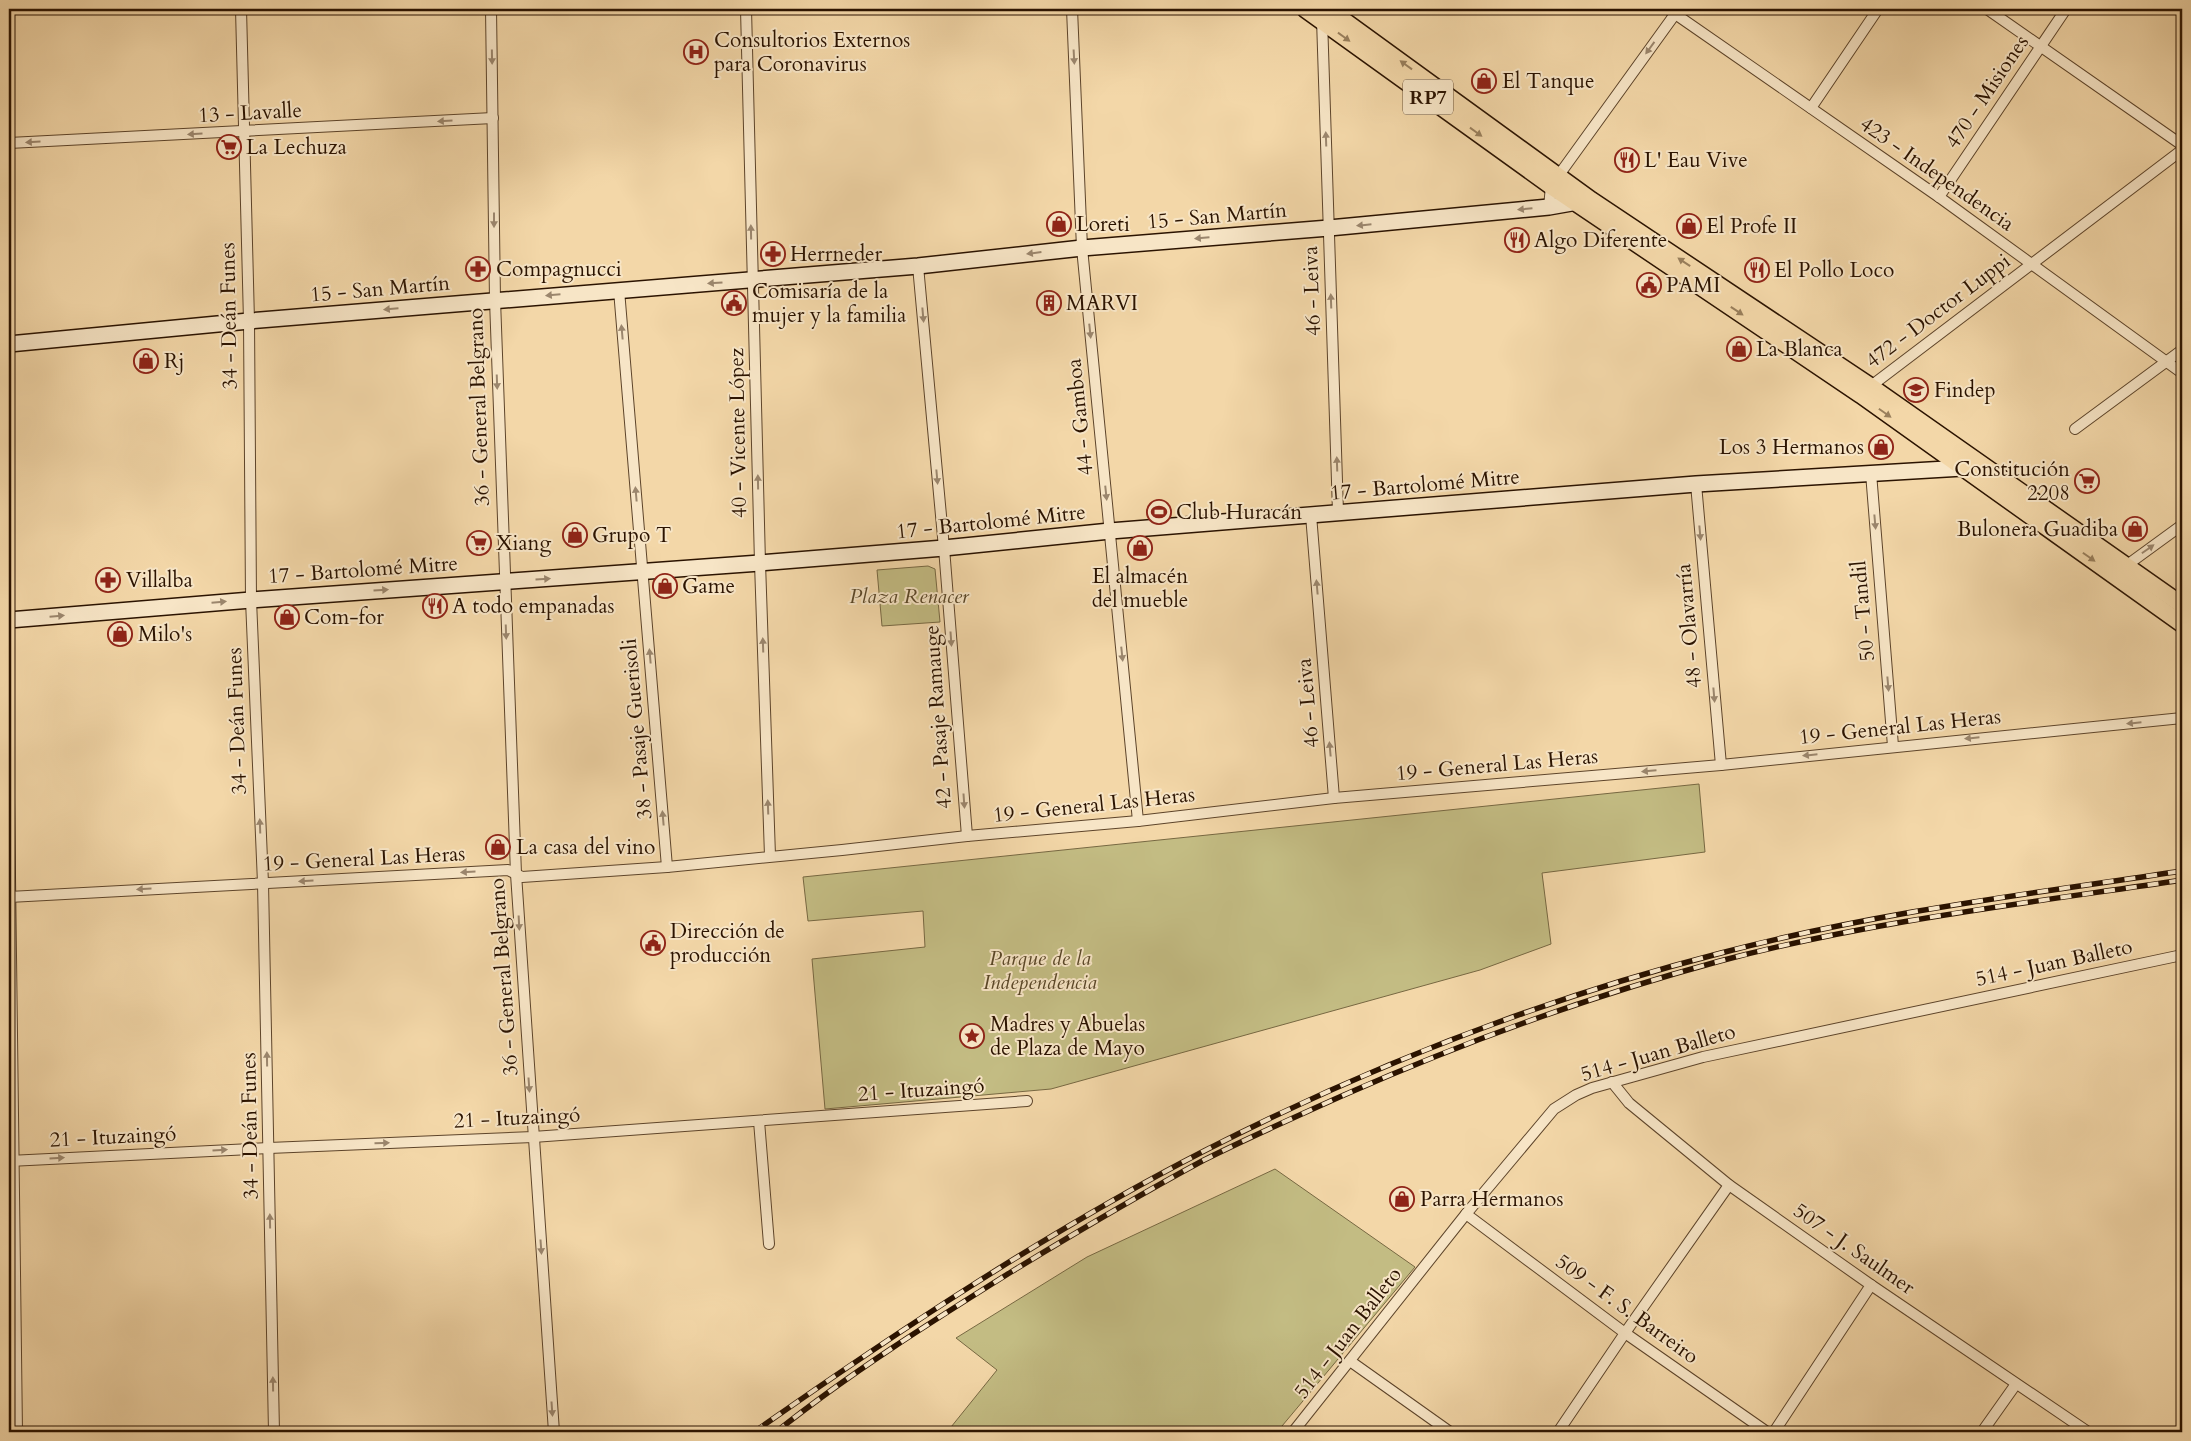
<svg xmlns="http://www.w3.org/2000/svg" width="2191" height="1441" viewBox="0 0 2191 1441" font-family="Cardo,serif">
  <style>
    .green { fill: #c3bc83; stroke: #776842 }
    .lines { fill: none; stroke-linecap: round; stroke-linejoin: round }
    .street-casing { stroke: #5d442a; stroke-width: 12 }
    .secondary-casing { stroke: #2b1300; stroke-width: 18 }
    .primary-casing { stroke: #2b1300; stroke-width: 19 }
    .street { stroke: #f7e5c6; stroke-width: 10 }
    .secondary { stroke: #f7e5c6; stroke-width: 15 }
    .primary { stroke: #f3d7a8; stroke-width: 16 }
    .rail-casing { stroke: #2b1300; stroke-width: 5.5 }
    .rail { stroke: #f7e5c6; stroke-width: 4; stroke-dasharray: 11; stroke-linecap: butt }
    .oneway { fill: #997f5c }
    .oneway2 { fill: #9b866d }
    .labels { text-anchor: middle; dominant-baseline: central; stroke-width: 4; stroke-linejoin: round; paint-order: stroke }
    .shield { fill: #f7e5c6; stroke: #68523b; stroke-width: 1 }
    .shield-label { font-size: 20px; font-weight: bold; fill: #2b1300 }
    .poi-label { font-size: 21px; fill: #2b1300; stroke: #f7e5c6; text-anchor: start }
    .street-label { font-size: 21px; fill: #2b1300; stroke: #f7e5c6 }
    .park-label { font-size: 21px; font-style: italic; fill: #594627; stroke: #f7e5c6 }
  </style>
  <rect width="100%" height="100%" fill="#f3d7a8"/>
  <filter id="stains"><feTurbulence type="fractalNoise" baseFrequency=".004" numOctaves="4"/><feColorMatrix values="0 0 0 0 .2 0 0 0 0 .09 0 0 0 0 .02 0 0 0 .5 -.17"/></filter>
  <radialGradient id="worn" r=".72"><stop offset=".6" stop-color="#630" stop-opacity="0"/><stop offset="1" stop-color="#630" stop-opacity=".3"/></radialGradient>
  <g class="green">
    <path d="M 928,566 L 935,569 L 940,622 L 882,626 L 877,570 Z"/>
    <path d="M 1699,784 L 1705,852 L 1542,873 L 1551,944 L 1480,970 L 1051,1089 L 825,1109 L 812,959 L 925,947 L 923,911 L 808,921 L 803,877 Z"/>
    <path d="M 1275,1169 L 1415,1267 L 1277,1432 L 947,1432 L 997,1370 L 956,1338 L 1087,1257 Z"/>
  </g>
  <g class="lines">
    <defs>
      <g id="street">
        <path d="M 241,9 L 249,321 L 251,600 L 263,883 L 274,1432"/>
        <path d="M 491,9 L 495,300 L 516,874 L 554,1432"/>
        <path d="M 746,9 L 760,563 L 770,856"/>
        <path d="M 1072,9 L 1082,248 L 1138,821"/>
        <path d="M 1668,9 L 1939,197 L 2182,373"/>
        <path d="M 1987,9 L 2182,145"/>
        <path d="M 1322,19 L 1338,512"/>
        <path d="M 1811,108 L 1878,9"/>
        <path d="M 9,143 L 493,118"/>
        <path d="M 1939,197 L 2066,9"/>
        <path d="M 1549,207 L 1551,186 L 1678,10"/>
        <path d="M 918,266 L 944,548 L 967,836"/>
        <path d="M 619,290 L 667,867"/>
        <path d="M 1867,389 L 2182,150"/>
        <path d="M 2075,429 L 2182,350"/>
        <path d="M 1871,473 L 1893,746"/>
        <path d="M 1696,484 L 1721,765"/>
        <path d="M 1311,515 L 1334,798"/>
        <path d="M 2123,568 L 2182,525"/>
        <path d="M 9,797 L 17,1432"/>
        <path d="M 9,897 L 508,870 L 522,877 L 667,867 L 842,850 L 967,836 L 1138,821 L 1334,798 L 1721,765 L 2182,718"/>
        <path d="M 1612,1082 L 1629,1103 L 1729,1185 L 1871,1285 L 2088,1432"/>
        <path d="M 759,1121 L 769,1244"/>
        <path d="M 9,1161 L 269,1148 L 533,1137 L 1027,1101"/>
        <path d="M 1466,1214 L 1625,1333 L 1767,1432"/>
        <path d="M 1350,1361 L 1450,1432"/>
        <path d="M 1293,1432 L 1466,1214 L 1554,1109 L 1576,1095 L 1592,1088 L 1703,1057 L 2182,955"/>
        <path d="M 1558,1432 L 1625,1333 L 1729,1185"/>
        <path d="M 1774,1432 L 1871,1285"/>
        <path d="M 1982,1432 L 2016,1384"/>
      </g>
      <g id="secondary">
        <path d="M 9,344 L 249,321 L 918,266 L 1082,248 L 1329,228 L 1549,207 L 1583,201"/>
        <path d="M 9,620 L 251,600 L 760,563 L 944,548 L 1110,531 L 1696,484 L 1963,468 L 1966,463"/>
      </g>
      <g id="primary">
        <path d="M 1305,9 L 1551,186 L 1861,395 L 2182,624"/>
        <path d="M 1328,9 L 1591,200 L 1870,386 L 2182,605"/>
      </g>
    </defs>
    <use href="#street" class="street-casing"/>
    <use href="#secondary" class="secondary-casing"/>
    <use href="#primary" class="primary-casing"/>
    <use href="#street" class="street"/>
    <use href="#secondary" class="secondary"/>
    <use href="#primary" class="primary"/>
    <defs>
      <g id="rail">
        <path d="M 754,1432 C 898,1331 1047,1232 1204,1151 C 1368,1067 1542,999 1721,953 C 1872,913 2028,894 2182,871"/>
        <path d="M 776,1432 C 850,1373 931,1322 1011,1272 C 1075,1233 1139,1195 1204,1160 C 1250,1137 1297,1116 1344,1095 C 1466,1041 1591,996 1720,961 C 1871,921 2028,903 2182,880"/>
      </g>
    </defs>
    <use href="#rail" class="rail-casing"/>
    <use href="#rail" class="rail"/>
  </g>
  <defs><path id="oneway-solid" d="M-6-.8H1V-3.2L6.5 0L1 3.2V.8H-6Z" transform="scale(1.25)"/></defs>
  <g class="oneway">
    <use href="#oneway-solid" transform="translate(1344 37) rotate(36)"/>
    <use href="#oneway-solid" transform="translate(1406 65) rotate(-144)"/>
    <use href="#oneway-solid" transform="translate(1476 132) rotate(36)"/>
    <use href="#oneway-solid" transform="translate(1684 262) rotate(-146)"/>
    <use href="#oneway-solid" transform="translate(1737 311) rotate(34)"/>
    <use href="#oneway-solid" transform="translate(1885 413) rotate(35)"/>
    <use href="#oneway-solid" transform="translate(2089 557) rotate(35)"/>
  </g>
  <g class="oneway2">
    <use href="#oneway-solid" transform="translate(1650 48) rotate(126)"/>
    <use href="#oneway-solid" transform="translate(492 57) rotate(89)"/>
    <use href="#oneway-solid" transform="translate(1074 57) rotate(87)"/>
    <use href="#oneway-solid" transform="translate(445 121) rotate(177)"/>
    <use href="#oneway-solid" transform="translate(195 134) rotate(177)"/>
    <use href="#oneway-solid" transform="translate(1326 139) rotate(-92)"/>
    <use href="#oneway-solid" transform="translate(33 142) rotate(177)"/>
    <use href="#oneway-solid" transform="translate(1525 209) rotate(174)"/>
    <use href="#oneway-solid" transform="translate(494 220) rotate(90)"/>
    <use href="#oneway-solid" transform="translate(1364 225) rotate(174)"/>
    <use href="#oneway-solid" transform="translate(751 232) rotate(-91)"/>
    <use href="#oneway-solid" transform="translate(1202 238) rotate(175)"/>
    <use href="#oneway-solid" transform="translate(1034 253) rotate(173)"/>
    <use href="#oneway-solid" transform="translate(715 283) rotate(176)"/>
    <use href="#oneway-solid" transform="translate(553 295) rotate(175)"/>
    <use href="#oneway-solid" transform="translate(1331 301) rotate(-92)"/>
    <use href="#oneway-solid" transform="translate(391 309) rotate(175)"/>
    <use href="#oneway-solid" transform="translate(923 315) rotate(85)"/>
    <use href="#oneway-solid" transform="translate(1090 331) rotate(84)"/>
    <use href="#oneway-solid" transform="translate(622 332) rotate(-95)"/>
    <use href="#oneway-solid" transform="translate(497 382) rotate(88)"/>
    <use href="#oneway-solid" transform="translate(1337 464) rotate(-92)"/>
    <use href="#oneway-solid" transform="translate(937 477) rotate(85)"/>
    <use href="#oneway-solid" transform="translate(758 482) rotate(-91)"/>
    <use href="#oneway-solid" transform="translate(1106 493) rotate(84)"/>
    <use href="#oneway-solid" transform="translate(636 494) rotate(-95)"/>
    <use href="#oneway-solid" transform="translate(1875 522) rotate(85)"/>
    <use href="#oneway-solid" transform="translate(1700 533) rotate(85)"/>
    <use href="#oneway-solid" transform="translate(2148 549) rotate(-35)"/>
    <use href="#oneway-solid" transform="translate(543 579) rotate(-4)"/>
    <use href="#oneway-solid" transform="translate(1317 587) rotate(-95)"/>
    <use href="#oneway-solid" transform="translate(381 590) rotate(-4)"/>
    <use href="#oneway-solid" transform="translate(219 602) rotate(-5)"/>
    <use href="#oneway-solid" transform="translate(57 616) rotate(-5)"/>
    <use href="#oneway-solid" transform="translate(506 632) rotate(88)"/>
    <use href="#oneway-solid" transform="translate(951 639) rotate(86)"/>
    <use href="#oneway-solid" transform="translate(763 645) rotate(-92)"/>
    <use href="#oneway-solid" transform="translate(1122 654) rotate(84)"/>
    <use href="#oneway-solid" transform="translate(650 656) rotate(-95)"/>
    <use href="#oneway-solid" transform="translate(1888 684) rotate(85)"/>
    <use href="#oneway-solid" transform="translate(1714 695) rotate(85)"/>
    <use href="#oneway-solid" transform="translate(2134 723) rotate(174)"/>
    <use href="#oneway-solid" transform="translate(1972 738) rotate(174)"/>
    <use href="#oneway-solid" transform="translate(1330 749) rotate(-95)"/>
    <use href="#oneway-solid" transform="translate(1810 755) rotate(174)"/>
    <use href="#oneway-solid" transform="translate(1649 771) rotate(175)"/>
    <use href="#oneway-solid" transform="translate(964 801) rotate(86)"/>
    <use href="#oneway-solid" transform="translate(768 807) rotate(-92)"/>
    <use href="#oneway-solid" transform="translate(663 818) rotate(-95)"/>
    <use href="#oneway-solid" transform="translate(260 826) rotate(-92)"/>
    <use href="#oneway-solid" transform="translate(468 872) rotate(177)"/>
    <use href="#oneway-solid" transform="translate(306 881) rotate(177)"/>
    <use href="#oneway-solid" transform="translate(144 889) rotate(177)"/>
    <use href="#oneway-solid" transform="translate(519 923) rotate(87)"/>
    <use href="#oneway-solid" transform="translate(267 1059) rotate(-91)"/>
    <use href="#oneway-solid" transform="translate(529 1085) rotate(86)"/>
    <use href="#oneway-solid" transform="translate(382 1143) rotate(-2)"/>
    <use href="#oneway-solid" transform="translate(220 1150) rotate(-3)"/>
    <use href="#oneway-solid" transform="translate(57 1158) rotate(-3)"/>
    <use href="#oneway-solid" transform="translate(270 1221) rotate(-91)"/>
    <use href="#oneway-solid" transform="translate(541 1247) rotate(86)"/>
    <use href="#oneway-solid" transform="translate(273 1384) rotate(-91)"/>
    <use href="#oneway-solid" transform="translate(552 1409) rotate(86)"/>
  </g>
  <defs>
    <symbol id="hospital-ring" viewBox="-11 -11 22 22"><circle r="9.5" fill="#f7e5c6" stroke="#8f2418" stroke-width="1.5"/><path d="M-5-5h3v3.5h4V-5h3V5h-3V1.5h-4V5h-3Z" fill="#8f2418"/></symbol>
    <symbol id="shop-ring" viewBox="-11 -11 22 22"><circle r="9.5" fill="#f7e5c6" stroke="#8f2418" stroke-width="1.5"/><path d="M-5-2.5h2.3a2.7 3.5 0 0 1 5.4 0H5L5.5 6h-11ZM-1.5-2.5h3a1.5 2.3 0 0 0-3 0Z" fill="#8f2418"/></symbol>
    <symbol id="supermarket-ring" viewBox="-11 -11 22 22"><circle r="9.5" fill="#f7e5c6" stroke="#8f2418" stroke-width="1.5"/><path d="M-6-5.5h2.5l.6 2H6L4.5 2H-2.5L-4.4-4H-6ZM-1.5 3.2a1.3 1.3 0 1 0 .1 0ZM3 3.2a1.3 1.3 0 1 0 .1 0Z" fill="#8f2418"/></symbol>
    <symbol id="restaurant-ring" viewBox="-11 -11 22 22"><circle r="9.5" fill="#f7e5c6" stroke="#8f2418" stroke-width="1.5"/><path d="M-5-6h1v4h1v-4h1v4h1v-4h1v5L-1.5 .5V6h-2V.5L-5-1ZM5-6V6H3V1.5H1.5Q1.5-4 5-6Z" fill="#8f2418"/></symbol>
    <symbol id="pharmacy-ring" viewBox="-11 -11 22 22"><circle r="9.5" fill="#f7e5c6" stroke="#8f2418" stroke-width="1.5"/><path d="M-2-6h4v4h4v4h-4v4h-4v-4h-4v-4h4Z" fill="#8f2418"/></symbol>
    <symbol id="civic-ring" viewBox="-11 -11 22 22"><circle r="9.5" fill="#f7e5c6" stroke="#8f2418" stroke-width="1.5"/><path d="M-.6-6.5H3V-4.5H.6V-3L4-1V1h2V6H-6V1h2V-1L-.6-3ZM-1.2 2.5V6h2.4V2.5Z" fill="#8f2418"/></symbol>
    <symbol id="building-ring" viewBox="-11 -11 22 22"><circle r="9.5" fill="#f7e5c6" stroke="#8f2418" stroke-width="1.5"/><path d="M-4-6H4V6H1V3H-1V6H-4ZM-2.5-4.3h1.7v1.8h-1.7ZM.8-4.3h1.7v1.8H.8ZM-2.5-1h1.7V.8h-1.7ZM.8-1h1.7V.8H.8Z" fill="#8f2418"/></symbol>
    <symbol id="university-ring" viewBox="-11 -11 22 22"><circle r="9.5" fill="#f7e5c6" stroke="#8f2418" stroke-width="1.5"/><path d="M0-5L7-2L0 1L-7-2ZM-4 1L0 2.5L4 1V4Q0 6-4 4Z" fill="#8f2418"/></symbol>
    <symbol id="stadium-ring" viewBox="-11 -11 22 22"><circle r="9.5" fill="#f7e5c6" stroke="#8f2418" stroke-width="1.5"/><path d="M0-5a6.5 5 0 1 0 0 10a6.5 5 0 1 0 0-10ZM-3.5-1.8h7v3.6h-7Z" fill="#8f2418"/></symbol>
    <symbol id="sight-ring" viewBox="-11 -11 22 22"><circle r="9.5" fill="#f7e5c6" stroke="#8f2418" stroke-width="1.5"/><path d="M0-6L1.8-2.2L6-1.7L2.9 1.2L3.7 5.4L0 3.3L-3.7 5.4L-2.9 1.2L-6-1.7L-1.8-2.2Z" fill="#8f2418"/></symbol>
  </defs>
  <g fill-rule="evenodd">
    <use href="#hospital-ring" x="682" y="38" width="28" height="28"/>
    <use href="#shop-ring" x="1470" y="67" width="28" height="28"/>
    <use href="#supermarket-ring" x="215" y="133" width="28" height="28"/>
    <use href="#restaurant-ring" x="1613" y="146" width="28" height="28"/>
    <use href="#shop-ring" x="1045" y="210" width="28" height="28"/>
    <use href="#shop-ring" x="1675" y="212" width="28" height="28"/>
    <use href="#restaurant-ring" x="1503" y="226" width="28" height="28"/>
    <use href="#pharmacy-ring" x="759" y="240" width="28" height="28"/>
    <use href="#pharmacy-ring" x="464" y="255" width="28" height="28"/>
    <use href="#restaurant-ring" x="1743" y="256" width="28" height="28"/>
    <use href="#civic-ring" x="1635" y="271" width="28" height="28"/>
    <use href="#civic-ring" x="720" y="289" width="28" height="28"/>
    <use href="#building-ring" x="1035" y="289" width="28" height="28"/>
    <use href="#shop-ring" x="1725" y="335" width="28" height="28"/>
    <use href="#shop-ring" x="132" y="347" width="28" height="28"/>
    <use href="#university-ring" x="1902" y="376" width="28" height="28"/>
    <use href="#shop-ring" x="1867" y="433" width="28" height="28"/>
    <use href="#supermarket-ring" x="2073" y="467" width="28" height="28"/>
    <use href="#stadium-ring" x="1145" y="498" width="28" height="28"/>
    <use href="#shop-ring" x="2121" y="515" width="28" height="28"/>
    <use href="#shop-ring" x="561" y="521" width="28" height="28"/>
    <use href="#supermarket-ring" x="465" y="529" width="28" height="28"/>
    <use href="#shop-ring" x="1126" y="534" width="28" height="28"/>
    <use href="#pharmacy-ring" x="94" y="566" width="28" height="28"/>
    <use href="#shop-ring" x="651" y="572" width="28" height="28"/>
    <use href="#restaurant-ring" x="421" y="592" width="28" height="28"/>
    <use href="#shop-ring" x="273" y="603" width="28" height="28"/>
    <use href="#shop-ring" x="106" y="620" width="28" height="28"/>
    <use href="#shop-ring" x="484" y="833" width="28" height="28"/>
    <use href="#civic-ring" x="639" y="929" width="28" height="28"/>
    <use href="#sight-ring" x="958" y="1022" width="28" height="28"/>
    <use href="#shop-ring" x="1388" y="1185" width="28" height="28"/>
  </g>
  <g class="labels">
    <rect class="shield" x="1403" y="79.5" width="50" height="35" rx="4"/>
    <g class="shield-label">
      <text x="1428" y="97">RP7</text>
    </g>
    <g class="poi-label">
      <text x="714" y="40">Consultorios Externos<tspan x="714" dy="24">para Coronavirus</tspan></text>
      <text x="1502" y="81">El Tanque</text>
      <text x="246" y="147">La Lechuza</text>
      <text x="1644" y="160">L' Eau Vive</text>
      <text x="1076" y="224">Loreti</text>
      <text x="1706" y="226">El Profe II</text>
      <text x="1534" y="240">Algo Diferente</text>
      <text x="790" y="254">Herrneder</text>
      <text x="496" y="269">Compagnucci</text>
      <text x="1774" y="270">El Pollo Loco</text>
      <text x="1666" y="285">PAMI</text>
      <text x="752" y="291">Comisaría de la<tspan x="752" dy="24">mujer y la familia</tspan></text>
      <text x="1066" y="303">MARVI</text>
      <text x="1756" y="349">La Blanca</text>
      <text x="164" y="361">Rj</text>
      <text x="1934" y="390">Findep</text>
      <text x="1864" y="447" text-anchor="end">Los 3 Hermanos</text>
      <text x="2070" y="469" text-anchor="end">Constitución<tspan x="2070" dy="24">2208</tspan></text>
      <text x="1176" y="512">Club Huracán</text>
      <text x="2118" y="529" text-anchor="end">Bulonera Guadiba</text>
      <text x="592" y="535">Grupo T</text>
      <text x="496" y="543">Xiang</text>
      <text x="1140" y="576" text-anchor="middle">El almacén<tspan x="1140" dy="24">del mueble</tspan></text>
      <text x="126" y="580">Villalba</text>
      <text x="682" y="586">Game</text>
      <text x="452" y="606">A todo empanadas</text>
      <text x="304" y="617">Com-for</text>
      <text x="138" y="634">Milo's</text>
      <text x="516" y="847">La casa del vino</text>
      <text x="670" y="931">Dirección de<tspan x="670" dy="24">producción</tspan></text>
      <text x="990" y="1024">Madres y Abuelas<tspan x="990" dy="24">de Plaza de Mayo</tspan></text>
      <text x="1420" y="1199">Parra Hermanos</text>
    </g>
    <g class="street-label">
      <text transform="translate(1987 92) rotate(-56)">470 - Misiones</text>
      <text transform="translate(250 113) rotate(-3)">13 - Lavalle</text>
      <text transform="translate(1937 174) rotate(35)">423 - Independencia</text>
      <text transform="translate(1217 216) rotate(-5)">15 - San Martín</text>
      <text transform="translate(380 289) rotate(-5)">15 - San Martín</text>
      <text transform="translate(1312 291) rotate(-92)">46 - Leiva</text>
      <text transform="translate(1938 311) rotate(-37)">472 - Doctor Luppi</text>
      <text transform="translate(229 316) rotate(-91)">34 - Deán Funes</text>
      <text transform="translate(479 407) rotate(-92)">36 - General Belgrano</text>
      <text transform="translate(1080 417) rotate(-96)">44 - Gamboa</text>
      <text transform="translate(738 433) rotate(-91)">40 - Vicente López</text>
      <text transform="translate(1425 485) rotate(-5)">17 - Bartolomé Mitre</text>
      <text transform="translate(991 522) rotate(-6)">17 - Bartolomé Mitre</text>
      <text transform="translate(363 570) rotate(-4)">17 - Bartolomé Mitre</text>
      <text transform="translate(1863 611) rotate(-95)">50 - Tandil</text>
      <text transform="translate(1689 626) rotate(-95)">48 - Olavarría</text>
      <text transform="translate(1308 703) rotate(-95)">46 - Leiva</text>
      <text transform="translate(938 717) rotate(-94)">42 - Pasaje Ramauge</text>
      <text transform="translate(237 721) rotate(-92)">34 - Deán Funes</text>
      <text transform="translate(1900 727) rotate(-6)">19 - General Las Heras</text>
      <text transform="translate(637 729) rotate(-95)">38 - Pasaje Guerisoli</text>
      <text transform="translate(1497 765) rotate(-5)">19 - General Las Heras</text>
      <text transform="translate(1094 805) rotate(-6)">19 - General Las Heras</text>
      <text transform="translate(364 859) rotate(-3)">19 - General Las Heras</text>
      <text transform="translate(2054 963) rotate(-12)">514 - Juan Balleto</text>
      <text transform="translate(504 977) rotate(-94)">36 - General Belgrano</text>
      <text transform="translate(1658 1053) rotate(-16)">514 - Juan Balleto</text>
      <text transform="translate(921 1090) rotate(-4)">21 - Ituzaingó</text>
      <text transform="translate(517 1118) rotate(-3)">21 - Ituzaingó</text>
      <text transform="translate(250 1126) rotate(-91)">34 - Deán Funes</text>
      <text transform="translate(113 1137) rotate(-3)">21 - Ituzaingó</text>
      <text transform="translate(1854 1249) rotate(35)">507 - J. Saulmer</text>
      <text transform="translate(1627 1309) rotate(36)">509 - F. S. Barreiro</text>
      <text transform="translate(1348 1333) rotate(-52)">514 - Juan Balleto</text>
    </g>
    <g class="park-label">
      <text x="909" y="596">Plaza Renacer</text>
      <text x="1040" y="958">Parque de la<tspan x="1040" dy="24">Independencia</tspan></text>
    </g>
  </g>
  <rect width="2191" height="1441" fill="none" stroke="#f3d7a8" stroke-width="30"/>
  <rect x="10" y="10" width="2171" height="1421" fill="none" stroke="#2b1300" stroke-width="2.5"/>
  <rect x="15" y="15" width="2161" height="1411" fill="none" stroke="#2b1300"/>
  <rect width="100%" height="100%" filter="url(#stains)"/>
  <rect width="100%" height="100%" fill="url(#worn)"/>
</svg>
